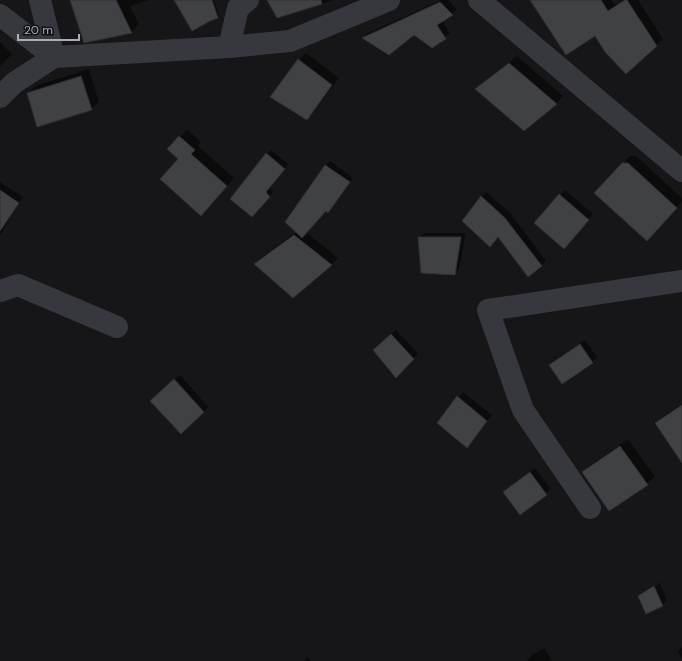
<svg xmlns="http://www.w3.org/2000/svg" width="682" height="661" viewBox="0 0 682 661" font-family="'DM Sans',sans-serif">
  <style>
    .shadow { fill: #0007 }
    .building { fill: #404145; stroke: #303034 }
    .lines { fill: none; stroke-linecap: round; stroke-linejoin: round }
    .minor { stroke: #37383d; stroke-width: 22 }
  </style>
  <rect width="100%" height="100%" fill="#161618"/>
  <g class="shadow">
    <path d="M 71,0 L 149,0 L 130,6 L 139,24 L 132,32 L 85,42 Z"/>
    <path d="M 183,0 L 214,0 L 219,15 L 217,17 Z"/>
    <path d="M 268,0 L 334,0 L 277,17 Z"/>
    <path d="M 441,0 L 448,0 L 457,9 L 442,21 L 450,33 L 432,47 L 413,34 L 363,38 L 368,33 Z"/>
    <path d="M 531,0 L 611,0 L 615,5 L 623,0 L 638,0 L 663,39 L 626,73 L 595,35 Z"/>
    <path d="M 0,42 L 12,54 L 0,66 Z"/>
    <path d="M 306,53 L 339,78 L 314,111 L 307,118 L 299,60 Z"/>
    <path d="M 517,56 L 563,96 L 556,104 L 476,89 L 484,82 Z"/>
    <path d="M 89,69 L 99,102 L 91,109 L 28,93 L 35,86 Z"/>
    <path d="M 187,129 L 201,142 L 198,146 L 234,178 L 209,207 L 179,158 L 169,149 Z"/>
    <path d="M 271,150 L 288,164 L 269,188 L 273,192 L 255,212 L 267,154 Z"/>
    <path d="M 630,156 L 636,156 L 682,198 L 682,202 L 654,233 L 623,164 Z"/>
    <path d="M 330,161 L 353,178 L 332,207 L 328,211 L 326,210 L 306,232 L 338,258 L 331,265 L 255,264 L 262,257 L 296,232 L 286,222 Z"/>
    <path d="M 0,182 L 23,197 L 10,217 L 0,236 Z"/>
    <path d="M 565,190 L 593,214 L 568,243 L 536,223 Z"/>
    <path d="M 486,192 L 510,213 L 546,261 L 541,266 L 481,197 Z"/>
    <path d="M 424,233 L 466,233 L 459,269 L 454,274 L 419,238 Z"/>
    <path d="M 396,330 L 418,354 L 396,376 L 379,345 Z"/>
    <path d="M 585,340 L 597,357 L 592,362 L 550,365 L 555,360 Z"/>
    <path d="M 180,375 L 208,407 L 204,412 L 157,396 Z"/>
    <path d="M 463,392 L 492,415 L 467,447 L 438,423 Z"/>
    <path d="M 682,404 L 682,453 L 656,423 L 661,418 Z"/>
    <path d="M 628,439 L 655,477 L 647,484 L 584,472 L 591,465 Z"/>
    <path d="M 535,468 L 551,489 L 520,514 L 509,488 Z"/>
    <path d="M 659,582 L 667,600 L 663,605 L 639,596 L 643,592 L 643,594 L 659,584 L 658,583 Z"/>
    <path d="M 682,647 L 682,658 L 678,651 Z"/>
    <path d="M 544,648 L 552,661 L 527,661 L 531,656 Z"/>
    <path d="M 308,657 L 311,661 L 303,661 Z"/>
  </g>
  <g class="building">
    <path d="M 70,0 L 116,0 L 132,33 L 84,43 Z"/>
    <path d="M 174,0 L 212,0 L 218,18 L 210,21 L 192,31 Z"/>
    <path d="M 267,0 L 321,0 L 322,4 L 277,18 Z"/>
    <path d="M 530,0 L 601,0 L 608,11 L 625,0 L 627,0 L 657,46 L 626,74 L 605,52 L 595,36 L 566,55 Z"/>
    <path d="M 440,2 L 453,15 L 437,25 L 446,39 L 432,48 L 414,35 L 389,55 L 362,38 Z"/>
    <path d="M 298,59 L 332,85 L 307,120 L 270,97 Z"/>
    <path d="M 509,63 L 557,104 L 524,131 L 475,89 Z"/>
    <path d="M 81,76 L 92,110 L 37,127 L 27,93 Z"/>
    <path d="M 179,136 L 195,150 L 191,154 L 227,186 L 201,216 L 160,179 L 178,159 L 167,149 Z"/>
    <path d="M 266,153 L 285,169 L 266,192 L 270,197 L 252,217 L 230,199 Z"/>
    <path d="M 622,163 L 628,163 L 677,208 L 647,241 L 594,193 Z"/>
    <path d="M 325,165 L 350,182 L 328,213 L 326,211 L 302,238 L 285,222 Z"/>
    <path d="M 0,190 L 19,203 L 0,231 Z"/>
    <path d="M 559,194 L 589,220 L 564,249 L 534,223 Z"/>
    <path d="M 481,196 L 505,218 L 542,266 L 528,277 L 498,237 L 490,247 L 462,221 Z"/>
    <path d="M 294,235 L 332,265 L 293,298 L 254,264 Z"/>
    <path d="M 418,237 L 461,237 L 455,275 L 421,273 Z"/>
    <path d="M 391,334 L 414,359 L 396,378 L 373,350 Z"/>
    <path d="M 580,344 L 593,363 L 562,384 L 549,365 Z"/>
    <path d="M 174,379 L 204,412 L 181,434 L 150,401 Z"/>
    <path d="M 457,396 L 487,421 L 467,448 L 437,423 Z"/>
    <path d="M 682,405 L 682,463 L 655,423 Z"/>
    <path d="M 620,446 L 648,485 L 609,511 L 582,472 Z"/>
    <path d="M 530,472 L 547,495 L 520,515 L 503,492 Z"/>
    <path d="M 654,586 L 663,606 L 646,614 L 638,596 Z"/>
  </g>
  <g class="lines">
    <g class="minor">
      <path d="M 40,0 L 54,57"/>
      <path d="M 479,0 L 682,171"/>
      <path d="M 0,15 L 54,57"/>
      <path d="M 229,47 L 238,8 L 248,0"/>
      <path d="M 0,97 L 14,83 L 54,57 L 229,47 L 290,41 L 389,0"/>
      <path d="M 0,291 L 18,285 L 117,327"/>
      <path d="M 590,508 L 523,410 L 488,310 L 682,281"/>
    </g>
  </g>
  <path d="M18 34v6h61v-6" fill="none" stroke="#a8adb8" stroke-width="2"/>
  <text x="24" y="34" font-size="12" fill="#a8adb8" stroke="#111113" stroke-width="3" paint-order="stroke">20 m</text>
</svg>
